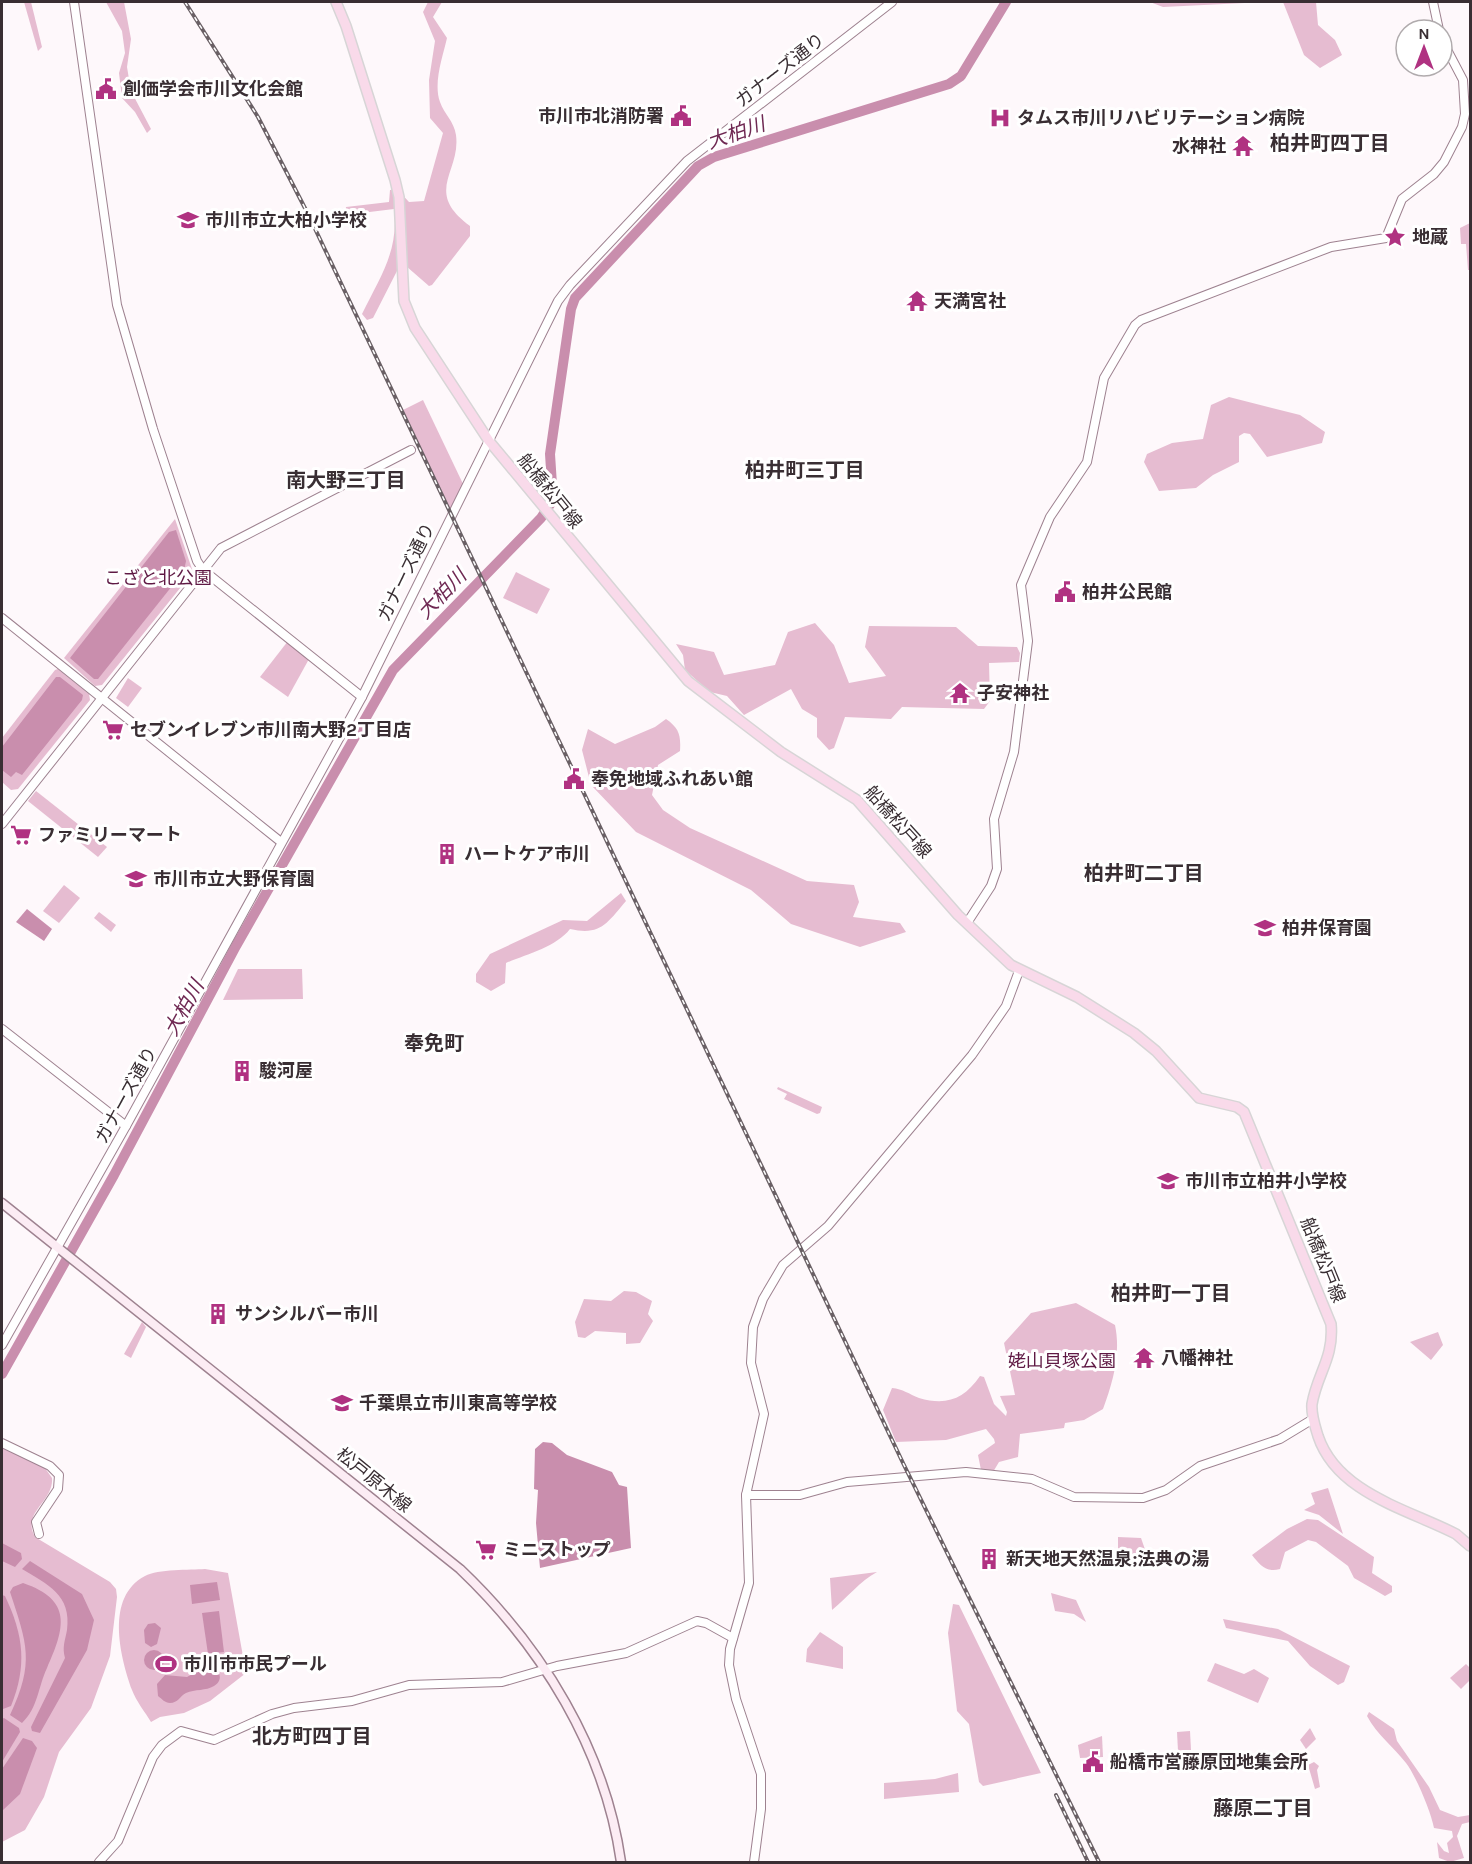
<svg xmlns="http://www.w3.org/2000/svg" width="1472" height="1864" viewBox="0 0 1472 1864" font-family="Karla,'Noto Sans JP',sans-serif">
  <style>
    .green { fill: #e6bcd1 }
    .water { fill: #c98ead }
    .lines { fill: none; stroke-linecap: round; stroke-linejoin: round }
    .river { stroke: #c98ead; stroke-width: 10 }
    .tertiary-casing { stroke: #9e8290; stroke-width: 10 }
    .secondary-casing { stroke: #9e8290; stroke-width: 11 }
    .primary-casing { stroke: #d7d5d6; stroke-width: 12 }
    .tertiary { stroke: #fff; stroke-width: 8 }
    .secondary { stroke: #fcecf4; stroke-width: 8 }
    .primary { stroke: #f9daea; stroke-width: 9 }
    .rail-casing { stroke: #6a6065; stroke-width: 4 }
    .rail { stroke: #fff; stroke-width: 1.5; stroke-dasharray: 4.5; stroke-linecap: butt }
    .labels { text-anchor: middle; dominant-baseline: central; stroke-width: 6; stroke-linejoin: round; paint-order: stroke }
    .street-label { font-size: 18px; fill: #392e33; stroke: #fff }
    .poi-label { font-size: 18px; font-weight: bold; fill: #392e33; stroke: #fff; text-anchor: start }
    .park-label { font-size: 18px; fill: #5f1944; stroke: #fff }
    .water-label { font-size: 20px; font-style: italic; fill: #6f2953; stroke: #fff }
    .neighbourhood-label { font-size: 20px; font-weight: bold; fill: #392e33; stroke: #fff }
  </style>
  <rect width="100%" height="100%" fill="#fef8fb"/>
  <g class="green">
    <path d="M 24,2 L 31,2 L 42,47 L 38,51 Z"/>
    <path d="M 106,2 L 124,2 L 131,39 L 127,67 L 131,91 L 151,129 L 147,133 L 135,112 L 122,98 L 119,73 L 125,53 L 122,31 Z"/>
    <path d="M 428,2 L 442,2 L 433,17 L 447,38 C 443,56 433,83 440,102 C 444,114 454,121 456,135 C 461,173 423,191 470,226 L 470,236 L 432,285 L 429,286 L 406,266 L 398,269 L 373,318 L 367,320 L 362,314 C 380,277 399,251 394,209 L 345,215 L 346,207 L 389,202 L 390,190 L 397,189 L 409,202 L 424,201 L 443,133 L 430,118 L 429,80 L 435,41 L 423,12 Z"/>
    <path d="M 1150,2 L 1265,2 L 1163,7 Z"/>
    <path d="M 1283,2 L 1316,2 L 1318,25 L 1335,40 L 1342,55 L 1320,68 L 1304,55 Z"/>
    <path d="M 1470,223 L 1470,270 L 1468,270 L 1466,244 L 1461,244 L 1460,228 Z"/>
    <path d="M 1229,397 L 1300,415 L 1325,432 L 1322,443 L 1267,457 L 1250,434 L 1244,433 L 1239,436 L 1239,462 L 1213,475 L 1196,488 L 1159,491 L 1144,462 L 1147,454 L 1172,443 L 1203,439 L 1211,405 Z"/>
    <path d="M 423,400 L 464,486 L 451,512 L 403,410 Z"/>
    <path d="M 175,519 L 193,572 L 102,685 L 95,686 L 64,658 Z"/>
    <path d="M 516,572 L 550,589 L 537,614 L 503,598 Z"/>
    <path d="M 815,623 L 834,645 L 849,683 L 886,676 L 865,647 L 869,626 L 956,627 L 978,646 L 1017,647 L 1020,653 L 1019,662 L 989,663 L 990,701 L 984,709 L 902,707 L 891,719 L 845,717 L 834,748 L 829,750 L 817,737 L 817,718 L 802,709 L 791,689 L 744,715 L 727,696 L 710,692 L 685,670 L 683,655 L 676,644 L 714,652 L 724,675 L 775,665 L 788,632 Z"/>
    <path d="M 288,641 L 309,659 L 288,697 L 260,677 Z"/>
    <path d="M 58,669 L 89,694 L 90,700 L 18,789 L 11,790 L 2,782 L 2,738 L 55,670 Z"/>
    <path d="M 128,678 L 142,688 L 128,707 L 116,698 Z"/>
    <path d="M 666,719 C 679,728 681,735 680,751 L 658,765 L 652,795 L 663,810 L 690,828 L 807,881 L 854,885 L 859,902 L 853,917 L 900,923 L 906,932 L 860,947 L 791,924 L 751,890 L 636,832 L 591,785 L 582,750 L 588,729 L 615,744 L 655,727 Z"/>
    <path d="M 36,791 L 107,847 L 98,857 L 28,801 Z"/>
    <path d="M 64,885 L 80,898 L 59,923 L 43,911 Z"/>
    <path d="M 621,893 L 626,901 C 607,923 601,936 570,929 C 556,947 527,954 506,963 L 505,983 L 491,991 L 476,982 L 476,974 L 490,954 L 563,920 L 587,921 Z"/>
    <path d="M 99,912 L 116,925 L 111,932 L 94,918 Z"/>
    <path d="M 238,969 L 302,969 L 303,999 L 223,1000 Z"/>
    <path d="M 778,1087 L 822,1107 L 820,1113 L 817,1114 L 784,1099 L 787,1094 L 777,1089 Z"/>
    <path d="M 624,1291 L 636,1292 L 652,1301 L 648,1314 L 653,1321 L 640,1343 L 626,1344 L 626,1333 L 595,1331 L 585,1338 L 578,1337 L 575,1322 L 584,1299 L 611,1301 Z"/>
    <path d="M 1076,1303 L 1115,1325 C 1121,1354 1113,1382 1103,1409 L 1084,1420 L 1065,1423 L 1064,1428 L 1020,1434 L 1018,1457 L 999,1462 L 993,1472 L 981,1470 L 978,1455 L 995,1443 L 994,1439 L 986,1429 L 946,1440 L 896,1442 L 883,1410 L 892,1388 C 903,1389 909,1394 919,1398 C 947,1406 964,1399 980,1376 L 984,1377 L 994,1404 L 1006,1416 L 1007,1412 L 1000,1396 L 1015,1395 L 1004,1343 L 1031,1313 Z"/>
    <path d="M 142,1322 L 146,1327 L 131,1358 L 124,1354 Z"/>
    <path d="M 1438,1332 L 1443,1345 L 1431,1360 L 1410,1342 Z"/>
    <path d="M 2,1448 L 45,1468 L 52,1478 C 54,1502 21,1512 35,1537 L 110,1582 L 116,1589 L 117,1597 L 110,1656 L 91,1708 L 59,1752 L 44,1797 L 25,1830 L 2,1842 Z"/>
    <path d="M 1328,1488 L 1343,1534 L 1319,1515 L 1304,1510 L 1315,1504 L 1311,1493 Z"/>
    <path d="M 1307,1519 L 1318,1520 L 1374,1557 L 1372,1573 L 1392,1586 L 1392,1592 L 1385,1596 L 1354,1578 L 1348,1566 L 1316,1542 L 1308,1540 L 1285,1552 L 1280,1569 C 1266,1573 1260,1565 1252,1555 L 1287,1529 Z"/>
    <path d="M 1118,1537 L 1141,1538 L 1149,1561 L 1118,1561 Z"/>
    <path d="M 205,1569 L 228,1573 L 246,1673 L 210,1701 L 184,1713 L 160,1717 L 151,1722 C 145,1712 136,1701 132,1690 C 120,1656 105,1597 145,1576 C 158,1569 190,1570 205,1569 Z"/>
    <path d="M 877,1572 C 860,1581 847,1598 832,1610 L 830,1578 Z"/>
    <path d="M 1051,1593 L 1076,1600 L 1086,1622 L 1074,1614 L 1055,1611 Z"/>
    <path d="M 953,1604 L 959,1605 L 1041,1773 L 983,1786 L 979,1782 L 969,1724 L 957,1711 L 948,1633 Z"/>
    <path d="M 1223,1619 L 1278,1629 L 1350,1666 L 1344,1682 L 1338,1685 L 1310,1666 L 1288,1641 L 1226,1628 Z"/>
    <path d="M 820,1632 L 843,1647 L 843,1669 L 806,1662 L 807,1649 Z"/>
    <path d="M 1215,1663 L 1244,1674 L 1254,1669 L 1269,1678 L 1258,1703 L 1207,1681 Z"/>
    <path d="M 1466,1664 L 1470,1668 L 1470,1680 L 1461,1689 L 1450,1678 Z"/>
    <path d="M 1369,1712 L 1394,1729 L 1397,1741 L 1429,1787 L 1440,1810 L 1458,1817 L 1470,1815 L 1470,1822 L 1462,1824 L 1457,1836 L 1464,1858 L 1450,1862 L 1439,1858 L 1437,1842 L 1444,1851 L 1449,1853 L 1447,1843 L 1453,1837 L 1452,1831 L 1434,1828 C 1431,1812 1416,1776 1406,1763 C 1393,1746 1377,1735 1367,1716 Z"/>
    <path d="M 1310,1728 L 1316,1739 L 1306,1749 L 1300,1740 Z"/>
    <path d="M 1190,1731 L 1191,1750 L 1178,1751 L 1177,1732 Z"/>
    <path d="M 1102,1736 L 1103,1757 L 1080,1758 L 1078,1745 Z"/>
    <path d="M 1314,1762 L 1319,1766 L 1317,1770 L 1320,1787 L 1315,1789 L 1308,1765 Z"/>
    <path d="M 958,1773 L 959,1792 L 884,1799 L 884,1783 L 935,1779 Z"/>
  </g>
  <g class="water">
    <path d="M 176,530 L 186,561 L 184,571 L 98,679 L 94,679 L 70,658 L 169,532 Z"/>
    <path d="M 56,677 L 60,677 L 83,695 L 82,700 L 22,775 L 16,772 L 11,777 L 2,770 L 2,747 Z"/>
    <path d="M 27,909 L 52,929 L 44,941 L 16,922 Z"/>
    <path d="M 543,1442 L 552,1443 L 567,1455 L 612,1472 L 619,1485 L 627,1487 L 631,1548 L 540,1568 L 536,1523 L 538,1490 L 534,1489 L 535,1449 Z"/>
    <path d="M 2,1543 L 21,1553 L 22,1559 L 15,1567 L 2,1561 Z"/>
    <path d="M 30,1561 L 82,1594 L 94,1620 L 87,1650 L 40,1733 L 32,1731 L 31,1727 L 65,1658 C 62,1647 65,1641 67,1630 C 72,1595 47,1584 22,1569 Z"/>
    <path d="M 217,1582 L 220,1600 L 192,1604 L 190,1585 Z"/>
    <path d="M 23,1583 C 73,1600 65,1628 47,1668 C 38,1687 38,1708 22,1723 L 10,1715 C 35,1662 27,1644 10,1592 L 13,1587 Z"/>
    <path d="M 2,1595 L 5,1596 C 24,1636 27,1666 11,1706 L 3,1709 Z"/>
    <path d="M 219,1611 L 224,1652 L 208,1654 L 202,1613 Z"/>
    <path d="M 155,1623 L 161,1628 L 157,1644 L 151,1647 L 145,1643 L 144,1630 L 148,1624 Z"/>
    <circle cx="154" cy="1660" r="10"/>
    <path d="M 209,1665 C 219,1668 225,1680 214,1686 C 206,1691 195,1689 186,1693 C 180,1696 178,1703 170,1703 C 165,1703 162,1699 158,1696 L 157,1684 L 165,1675 L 187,1677 Z"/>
    <path d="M 4,1718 L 19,1728 L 20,1732 L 2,1762 L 2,1719 Z"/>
    <path d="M 23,1738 L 32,1741 L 37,1748 L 20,1794 L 2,1811 L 2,1769 Z"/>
  </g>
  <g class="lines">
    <path class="river" d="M 2,1374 L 114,1175 L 236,946 L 393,670 L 541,518 L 553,500 L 550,454 L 571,309 L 575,298 L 698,166 L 714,157 L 949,84 L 961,76 L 1006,2"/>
    <defs>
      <g id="tertiary">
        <path d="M 74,2 L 117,305 L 153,429 L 197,561 L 203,570 L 362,697"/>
        <path d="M 1433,2 L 1439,30"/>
        <path d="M 2,618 L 281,842"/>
        <path d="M 2,824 L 221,548 L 411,450"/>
        <path d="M 967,923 L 991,886 L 997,869 L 994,819 L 1014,752 L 1028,641 L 1021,585 L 1050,517 L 1087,462 L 1104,378 L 1135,325 L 1141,320 L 1331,247 L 1386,238 L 1402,199 L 1434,174 L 1444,162 L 1462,127 L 1465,114 L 1463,80 L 1442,40"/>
        <path d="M 2,1029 L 126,1126"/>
        <path d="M 2,1345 L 126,1126 L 362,697 L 558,301 L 570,285 L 687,161 L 892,2"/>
        <path d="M 2,1443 L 50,1466 L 59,1475 L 58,1489 L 36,1522 L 39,1534"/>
        <path d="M 746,1495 L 800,1495 L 847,1482 L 966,1472 L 1032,1479 L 1074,1497 L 1143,1498 L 1166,1490 L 1200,1466 L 1280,1439 L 1313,1419"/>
        <path d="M 99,1862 L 118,1841 L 153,1757 L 162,1745 L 181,1731 L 214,1740 L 272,1714 L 294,1708 L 352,1701 L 409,1685 L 502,1682 L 557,1666 L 626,1653 L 697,1621 L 706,1623 L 733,1638"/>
        <path d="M 754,1862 L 761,1809 L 761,1774 L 736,1699 L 729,1665 L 730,1649 L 749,1583 L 746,1495 L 764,1414 L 751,1363 L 753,1327 L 763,1299 L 783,1265 L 828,1226 L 972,1055 L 1006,1006 L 1019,971"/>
      </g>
      <path id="secondary" d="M 2,1203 L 460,1569 C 542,1647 605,1749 621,1862"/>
      <path id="primary" d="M 336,2 L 346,26 L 395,180 L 399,197 L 404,301 L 415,328 L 489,441 L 688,681 L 781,752 L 857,800 L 958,915 L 1011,965 L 1077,997 L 1134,1033 L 1156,1051 L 1199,1098 L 1237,1107 L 1244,1112 L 1331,1324 C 1334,1358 1317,1374 1312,1404 C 1311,1415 1315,1426 1318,1436 C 1337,1493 1407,1509 1456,1534 L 1470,1546"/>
    </defs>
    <use href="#tertiary" class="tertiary-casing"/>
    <use href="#secondary" class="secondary-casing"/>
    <use href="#primary" class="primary-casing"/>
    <use href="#tertiary" class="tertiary"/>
    <use href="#secondary" class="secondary"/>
    <use href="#primary" class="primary"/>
    <defs>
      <g id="rail">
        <path d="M 185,2 L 258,117 L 308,214 L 903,1463 L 1099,1862"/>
        <path d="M 1056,1795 L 1088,1862"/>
      </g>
    </defs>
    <use href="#rail" class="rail-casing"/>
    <use href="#rail" class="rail"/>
  </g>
  <defs>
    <symbol id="civic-bare" viewBox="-9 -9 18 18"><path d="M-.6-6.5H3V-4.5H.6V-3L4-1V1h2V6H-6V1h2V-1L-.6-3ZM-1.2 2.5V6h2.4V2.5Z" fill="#b03281" stroke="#fff" stroke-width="2.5" paint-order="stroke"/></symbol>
    <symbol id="hospital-bare" viewBox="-9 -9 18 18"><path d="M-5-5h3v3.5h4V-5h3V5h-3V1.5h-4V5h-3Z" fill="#b03281" stroke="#fff" stroke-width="2.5" paint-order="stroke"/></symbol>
    <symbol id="temple-bare" viewBox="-9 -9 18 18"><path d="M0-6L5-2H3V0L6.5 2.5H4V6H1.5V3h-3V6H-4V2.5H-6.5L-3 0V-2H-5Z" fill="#b03281" stroke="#fff" stroke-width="2.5" paint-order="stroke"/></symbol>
    <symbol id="school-bare" viewBox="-9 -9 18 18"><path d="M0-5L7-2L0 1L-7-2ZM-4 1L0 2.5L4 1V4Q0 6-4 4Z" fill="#b03281" stroke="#fff" stroke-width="2.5" paint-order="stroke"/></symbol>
    <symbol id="sight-bare" viewBox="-9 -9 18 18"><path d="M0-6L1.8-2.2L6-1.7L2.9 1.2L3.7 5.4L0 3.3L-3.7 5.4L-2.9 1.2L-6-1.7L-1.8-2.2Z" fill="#b03281" stroke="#fff" stroke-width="2.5" paint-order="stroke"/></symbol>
    <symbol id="supermarket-bare" viewBox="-9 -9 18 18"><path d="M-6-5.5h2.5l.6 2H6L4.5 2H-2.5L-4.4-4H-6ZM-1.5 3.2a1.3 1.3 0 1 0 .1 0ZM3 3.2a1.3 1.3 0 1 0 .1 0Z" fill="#b03281" stroke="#fff" stroke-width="2.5" paint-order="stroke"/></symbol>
    <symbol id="building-bare" viewBox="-9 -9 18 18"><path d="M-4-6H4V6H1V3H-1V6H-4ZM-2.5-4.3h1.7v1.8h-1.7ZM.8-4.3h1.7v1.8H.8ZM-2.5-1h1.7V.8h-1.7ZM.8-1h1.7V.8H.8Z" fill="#b03281" stroke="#fff" stroke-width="2.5" paint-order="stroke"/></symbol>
    <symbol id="stadium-bare" viewBox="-9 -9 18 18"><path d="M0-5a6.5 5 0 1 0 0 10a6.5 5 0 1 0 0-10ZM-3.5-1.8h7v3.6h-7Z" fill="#b03281" stroke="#fff" stroke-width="2.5" paint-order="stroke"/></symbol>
  </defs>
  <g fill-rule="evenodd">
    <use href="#civic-bare" x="91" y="74" width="30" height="30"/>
    <use href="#civic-bare" x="666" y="101" width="30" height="30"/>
    <use href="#hospital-bare" x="985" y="103" width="30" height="30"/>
    <use href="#temple-bare" x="1228" y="131" width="30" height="30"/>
    <use href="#school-bare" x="173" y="205" width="30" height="30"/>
    <use href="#sight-bare" x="1380" y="222" width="30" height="30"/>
    <use href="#temple-bare" x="902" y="286" width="30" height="30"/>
    <use href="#civic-bare" x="1050" y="577" width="30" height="30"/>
    <use href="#temple-bare" x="945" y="678" width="30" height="30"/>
    <use href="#supermarket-bare" x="98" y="715" width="30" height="30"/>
    <use href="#civic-bare" x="559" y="764" width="30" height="30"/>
    <use href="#supermarket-bare" x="6" y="820" width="30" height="30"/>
    <use href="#building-bare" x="432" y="839" width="30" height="30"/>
    <use href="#school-bare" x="121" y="864" width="30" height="30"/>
    <use href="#school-bare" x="1250" y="913" width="30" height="30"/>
    <use href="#building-bare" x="227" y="1056" width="30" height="30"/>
    <use href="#school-bare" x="1153" y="1166" width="30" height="30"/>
    <use href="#building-bare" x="203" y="1299" width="30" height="30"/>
    <use href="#temple-bare" x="1129" y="1343" width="30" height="30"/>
    <use href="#school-bare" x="327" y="1388" width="30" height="30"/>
    <use href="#supermarket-bare" x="471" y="1535" width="30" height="30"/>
    <use href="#building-bare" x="974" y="1544" width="30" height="30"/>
    <use href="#stadium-bare" x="151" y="1649" width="30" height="30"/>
    <use href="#civic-bare" x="1078" y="1747" width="30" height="30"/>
  </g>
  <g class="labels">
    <g class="street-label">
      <text transform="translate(780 70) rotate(-38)">ガナーズ通り</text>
      <text transform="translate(550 491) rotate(51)">船橋松戸線</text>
      <text transform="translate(406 572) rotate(-64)">ガナーズ通り</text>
      <text transform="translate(898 822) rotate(48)">船橋松戸線</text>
      <text transform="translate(126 1095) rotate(-61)">ガナーズ通り</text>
      <text transform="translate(1323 1260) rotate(68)">船橋松戸線</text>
      <text transform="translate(374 1480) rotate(39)">松戸原木線</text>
    </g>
    <g class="poi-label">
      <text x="123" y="89">創価学会市川文化会館</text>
      <text x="664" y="116" text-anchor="end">市川市北消防署</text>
      <text x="1017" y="118">タムス市川リハビリテーション病院</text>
      <text x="1226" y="146" text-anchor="end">水神社</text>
      <text x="205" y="220">市川市立大柏小学校</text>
      <text x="1412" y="237">地蔵</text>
      <text x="934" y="301">天満宮社</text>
      <text x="1082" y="592">柏井公民館</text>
      <text x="977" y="693">子安神社</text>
      <text x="130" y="730">セブンイレブン市川南大野2丁目店</text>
      <text x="591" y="779">奉免地域ふれあい館</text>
      <text x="38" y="835">ファミリーマート</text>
      <text x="464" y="854">ハートケア市川</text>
      <text x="153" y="879">市川市立大野保育園</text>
      <text x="1282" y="928">柏井保育園</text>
      <text x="259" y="1071">駿河屋</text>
      <text x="1185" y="1181">市川市立柏井小学校</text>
      <text x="235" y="1314">サンシルバー市川</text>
      <text x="1161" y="1358">八幡神社</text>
      <text x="359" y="1403">千葉県立市川東高等学校</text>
      <text x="503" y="1550">ミニストップ</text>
      <text x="1006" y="1559">新天地天然温泉;法典の湯</text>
      <text x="183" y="1664">市川市市民プール</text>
      <text x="1110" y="1762">船橋市営藤原団地集会所</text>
    </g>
    <g class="park-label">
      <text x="158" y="578">こざと北公園</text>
      <text x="1062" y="1361">姥山貝塚公園</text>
    </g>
    <g class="water-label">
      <text transform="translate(736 133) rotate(-19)">大柏川</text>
      <text transform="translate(442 594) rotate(-46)">大柏川</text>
      <text transform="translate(184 1008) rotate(-61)">大柏川</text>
    </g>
    <g class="neighbourhood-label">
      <text x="1330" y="143">柏井町四丁目</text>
      <text x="805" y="470">柏井町三丁目</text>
      <text x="346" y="480">南大野三丁目</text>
      <text x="1144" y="873">柏井町二丁目</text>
      <text x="434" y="1043">奉免町</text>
      <text x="1171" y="1293">柏井町一丁目</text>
      <text x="312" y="1736">北方町四丁目</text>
      <text x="1263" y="1808">藤原二丁目</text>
    </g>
  </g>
  <rect width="1472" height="1864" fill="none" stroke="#392e33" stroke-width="6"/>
  <g transform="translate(1424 48)"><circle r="28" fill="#ffffff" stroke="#b0abad" stroke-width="1.5"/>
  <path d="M0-4.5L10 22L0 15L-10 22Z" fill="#b03281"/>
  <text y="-9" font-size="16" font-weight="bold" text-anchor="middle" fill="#392e33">N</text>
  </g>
</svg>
